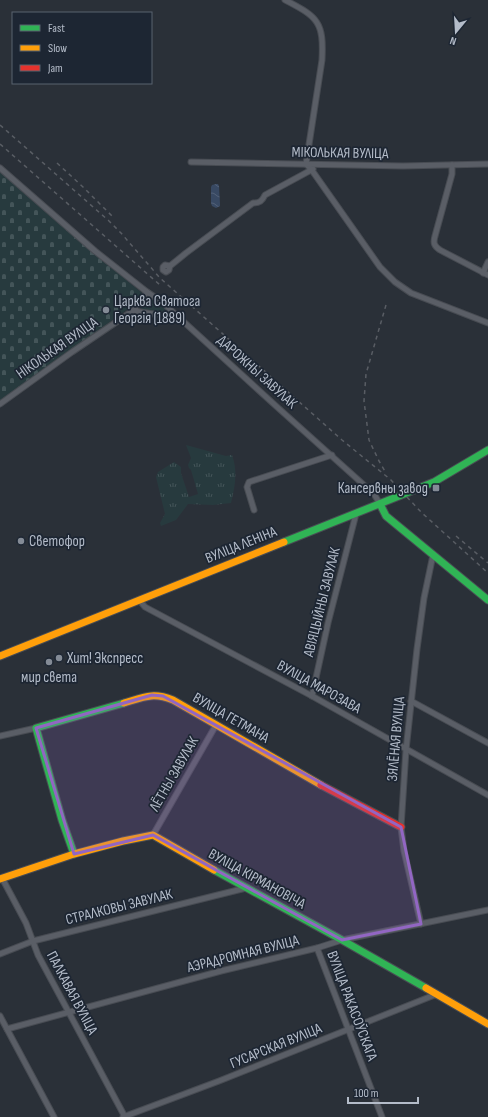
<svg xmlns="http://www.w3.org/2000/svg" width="488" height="1117" viewBox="0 0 488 1117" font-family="'Sofia Sans Condensed',sans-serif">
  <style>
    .grass { fill: url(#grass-tufts) }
    .cemetery { fill: url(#cemetery-stones) }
    .water { fill: url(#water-waves) }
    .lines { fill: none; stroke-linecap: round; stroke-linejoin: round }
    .street-casing { stroke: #484c53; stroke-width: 7 }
    .fast-casing { stroke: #484c53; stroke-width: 9 }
    .slow-casing { stroke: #484c53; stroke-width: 9 }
    .jam-casing { stroke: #484c53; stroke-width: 9 }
    .street { stroke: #5a5e66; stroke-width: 5 }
    .fast { stroke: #30b455; stroke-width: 7 }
    .slow { stroke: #ff9f0a; stroke-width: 7 }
    .jam { stroke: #e5322d; stroke-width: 7 }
    .rail { stroke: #595d64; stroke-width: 1.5; stroke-dasharray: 4 4; stroke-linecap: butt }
    .marked { fill: #9266c3; fill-opacity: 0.2; stroke: #9266c3; stroke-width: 3; stroke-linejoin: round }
    .poi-dot { fill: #848b96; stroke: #1d2633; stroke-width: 1.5 }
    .labels { text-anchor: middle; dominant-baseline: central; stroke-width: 3.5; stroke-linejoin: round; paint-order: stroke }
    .street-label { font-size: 15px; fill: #b4bcc9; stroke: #1d2633 }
    .poi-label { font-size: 15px; fill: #b4bcc9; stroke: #1d2633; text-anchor: start }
  </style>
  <defs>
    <pattern id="grass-tufts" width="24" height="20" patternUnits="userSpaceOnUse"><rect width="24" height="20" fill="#273a3e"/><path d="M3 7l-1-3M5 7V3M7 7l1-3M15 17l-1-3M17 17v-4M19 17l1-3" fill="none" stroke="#445559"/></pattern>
    <pattern id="cemetery-stones" width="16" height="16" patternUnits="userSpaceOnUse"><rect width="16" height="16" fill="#273a3e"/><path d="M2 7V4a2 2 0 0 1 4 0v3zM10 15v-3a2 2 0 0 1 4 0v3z" fill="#445559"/></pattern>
    <pattern id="water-waves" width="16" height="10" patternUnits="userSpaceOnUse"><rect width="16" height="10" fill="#384963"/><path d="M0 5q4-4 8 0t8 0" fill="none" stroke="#526178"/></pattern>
  </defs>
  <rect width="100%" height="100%" fill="#2a3038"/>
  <g class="grass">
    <path d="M 150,296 L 166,309 L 164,313 L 141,310 C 141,303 143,298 150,296 Z"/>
    <path d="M 186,445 L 226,456 L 232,455 C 238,471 235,487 231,503 L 213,505 L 188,504 L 176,520 L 161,526 L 160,523 L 165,514 L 156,477 L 158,472 L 174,462 L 181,467 L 181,473 L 189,497 L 198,494 L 191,470 L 189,468 L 188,465 L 191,458 Z"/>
  </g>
  <path class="cemetery" d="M 0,172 L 143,294 L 139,301 L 0,401 Z"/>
  <path class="water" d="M 216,184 L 218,184 L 219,186 L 220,204 L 220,206 L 216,208 L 212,206 L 211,203 L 211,187 L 212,185 Z"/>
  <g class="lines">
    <defs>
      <g id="street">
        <path d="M 285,0 C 318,17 324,22 322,60 L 306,164 L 311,169 L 380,267 L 395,282 L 411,293 L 488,323"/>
        <path d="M 191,162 L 403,166 L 488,164"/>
        <path d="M 452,165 L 452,174 L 435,236 C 433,243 434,246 440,250 L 488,275"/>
        <path d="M 0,168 L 95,251 L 147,292 L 134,310"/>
        <path d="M 170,266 L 165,265 L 163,267 L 163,270 L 166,272 L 169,270 L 170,266 L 186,253 L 253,203 C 260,203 262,201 265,195 L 313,169"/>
        <path d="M 483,273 L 488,262"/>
        <path d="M 147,292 L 162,302 L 276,406 L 374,494 L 380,504"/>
        <path d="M 0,404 L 72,352 L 134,310 L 140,312 L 167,316 L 173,313"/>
        <path d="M 254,510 L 247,487 L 249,482 L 332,455"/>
        <path d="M 140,601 L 145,607 L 312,696 L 488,795"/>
        <path d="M 312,696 L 328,623 L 356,514"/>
        <path d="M 411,701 L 488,743"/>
        <path d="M 0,736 L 36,728"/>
        <path d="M 153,835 L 216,725"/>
        <path d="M 2,878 L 26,923 L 38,955 L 125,1117"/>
        <path d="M 421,924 L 404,851 L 401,827 L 406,750 L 417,649 L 424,598 L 433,555"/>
        <path d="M 317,948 L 382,1117"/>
        <path d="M 0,954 L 33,941 L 246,888"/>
        <path d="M 0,1016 L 54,1117"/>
        <path d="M 7,1029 L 221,971 L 317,948 L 342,940 L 488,910"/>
        <path d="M 123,1117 L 219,1081 L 437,994"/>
      </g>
      <g id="fast">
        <path d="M 380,504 L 386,516 L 488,600"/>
        <path d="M 284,542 L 434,482 L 488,450"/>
        <path d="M 74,854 L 62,820 L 36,728 L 124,703"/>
        <path d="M 214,870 L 342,940 L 426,988"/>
      </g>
      <g id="slow">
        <path d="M 0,656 L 284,542"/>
        <path d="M 124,703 C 144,697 153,692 173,700 L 321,785"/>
        <path d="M 0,879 L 74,854 L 123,841 L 153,835 L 214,870"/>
        <path d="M 426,988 L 488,1024"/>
      </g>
      <path id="jam" d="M 321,785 L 401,827"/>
    </defs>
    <use href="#street" class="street-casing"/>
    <use href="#fast" class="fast-casing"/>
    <use href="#slow" class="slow-casing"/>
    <use href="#jam" class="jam-casing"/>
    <use href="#street" class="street"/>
    <use href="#fast" class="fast"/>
    <use href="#slow" class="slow"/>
    <use href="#jam" class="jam"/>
    <g class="rail">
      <path d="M 0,125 L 109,221 L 121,233 L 160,278 L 342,440 L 391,480 L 421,512 L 488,573"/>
      <path d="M 0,144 L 160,285"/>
      <path d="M 57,163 L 83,187 L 114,218"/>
      <path d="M 386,305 L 366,374 L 364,401 L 369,440 L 379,461 L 386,473"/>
      <path d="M 456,536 L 488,563"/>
    </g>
  </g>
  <path class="marked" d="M 152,695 L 163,696 L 401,827 L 421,924 L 342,940 L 153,835 L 74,854 L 36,728 Z"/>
  <g class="poi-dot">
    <circle cx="106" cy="310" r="4"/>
    <rect x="432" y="484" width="8" height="8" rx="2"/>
    <circle cx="21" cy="541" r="4"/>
    <circle cx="59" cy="658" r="4"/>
    <circle cx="49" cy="662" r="4"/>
  </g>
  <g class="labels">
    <g class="street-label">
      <text transform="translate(340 153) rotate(1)">МІКОЛЬКАЯ ВУЛІЦА</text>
      <text transform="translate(57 348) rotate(-35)">НІКОЛЬКАЯ ВУЛІЦА</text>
      <text transform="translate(257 372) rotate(42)">ДАРОЖНЫ ЗАВУЛАК</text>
      <text transform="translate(241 545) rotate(-22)">ВУЛІЦА ЛЕНІНА</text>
      <text transform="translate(322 602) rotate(-76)">АВІЯЦЫЙНЫ ЗАВУЛАК</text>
      <text transform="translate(319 687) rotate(29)">ВУЛІЦА МАРОЗАВА</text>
      <text transform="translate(231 718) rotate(30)">ВУЛІЦА ГЕТМАНА</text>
      <text transform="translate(396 739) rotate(-85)">ЗЯЛЁНАЯ ВУЛІЦА</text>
      <text transform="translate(174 774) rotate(-60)">ЛЁТНЫ ЗАВУЛАК</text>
      <text transform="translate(257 879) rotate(29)">ВУЛІЦА КІРМАНОВІЧА</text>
      <text transform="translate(119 907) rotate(-14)">СТРАЛКОВЫ ЗАВУЛАК</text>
      <text transform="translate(243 954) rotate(-14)">АЭРАДРОМНАЯ ВУЛІЦА</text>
      <text transform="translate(72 993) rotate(62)">ПАЛКАВАЯ ВУЛІЦА</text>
      <text transform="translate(352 1006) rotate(69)">ВУЛІЦА РАКАСОЎСКАГА</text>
      <text transform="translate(276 1046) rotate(-22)">ГУСАРСКАЯ ВУЛІЦА</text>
    </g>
    <g class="poi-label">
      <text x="114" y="301">Царква Святога<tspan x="114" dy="17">Георгія (1889)</tspan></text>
      <text x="428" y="488" text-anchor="end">Кансервны завод</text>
      <text x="29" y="541">Светофор</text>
      <text x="67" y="658">Хит! Экспресс</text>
      <text x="49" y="677" text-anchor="middle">мир света</text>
    </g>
  </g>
  <rect x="12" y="12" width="140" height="72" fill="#1d2633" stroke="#59626f"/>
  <rect x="20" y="25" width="20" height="6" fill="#30b455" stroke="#59626f"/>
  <text x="48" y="32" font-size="12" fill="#b4bcc9">Fast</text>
  <rect x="20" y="45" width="20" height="6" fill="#ff9f0a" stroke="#59626f"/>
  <text x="48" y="52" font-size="12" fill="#b4bcc9">Slow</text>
  <rect x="20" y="65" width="20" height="6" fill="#e5322d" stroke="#59626f"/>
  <text x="48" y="72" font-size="12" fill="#b4bcc9">Jam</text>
  <g transform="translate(456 32) rotate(198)" stroke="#1d2633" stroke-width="3" paint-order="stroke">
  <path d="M0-3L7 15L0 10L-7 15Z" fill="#b4bcc9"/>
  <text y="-6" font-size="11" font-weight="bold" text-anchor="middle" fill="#b4bcc9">N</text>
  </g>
  <path d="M348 1097v6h70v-6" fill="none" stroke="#b4bcc9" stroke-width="2"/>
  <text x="354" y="1097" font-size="12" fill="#b4bcc9" stroke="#1d2633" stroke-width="3" paint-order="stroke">100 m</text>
</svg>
